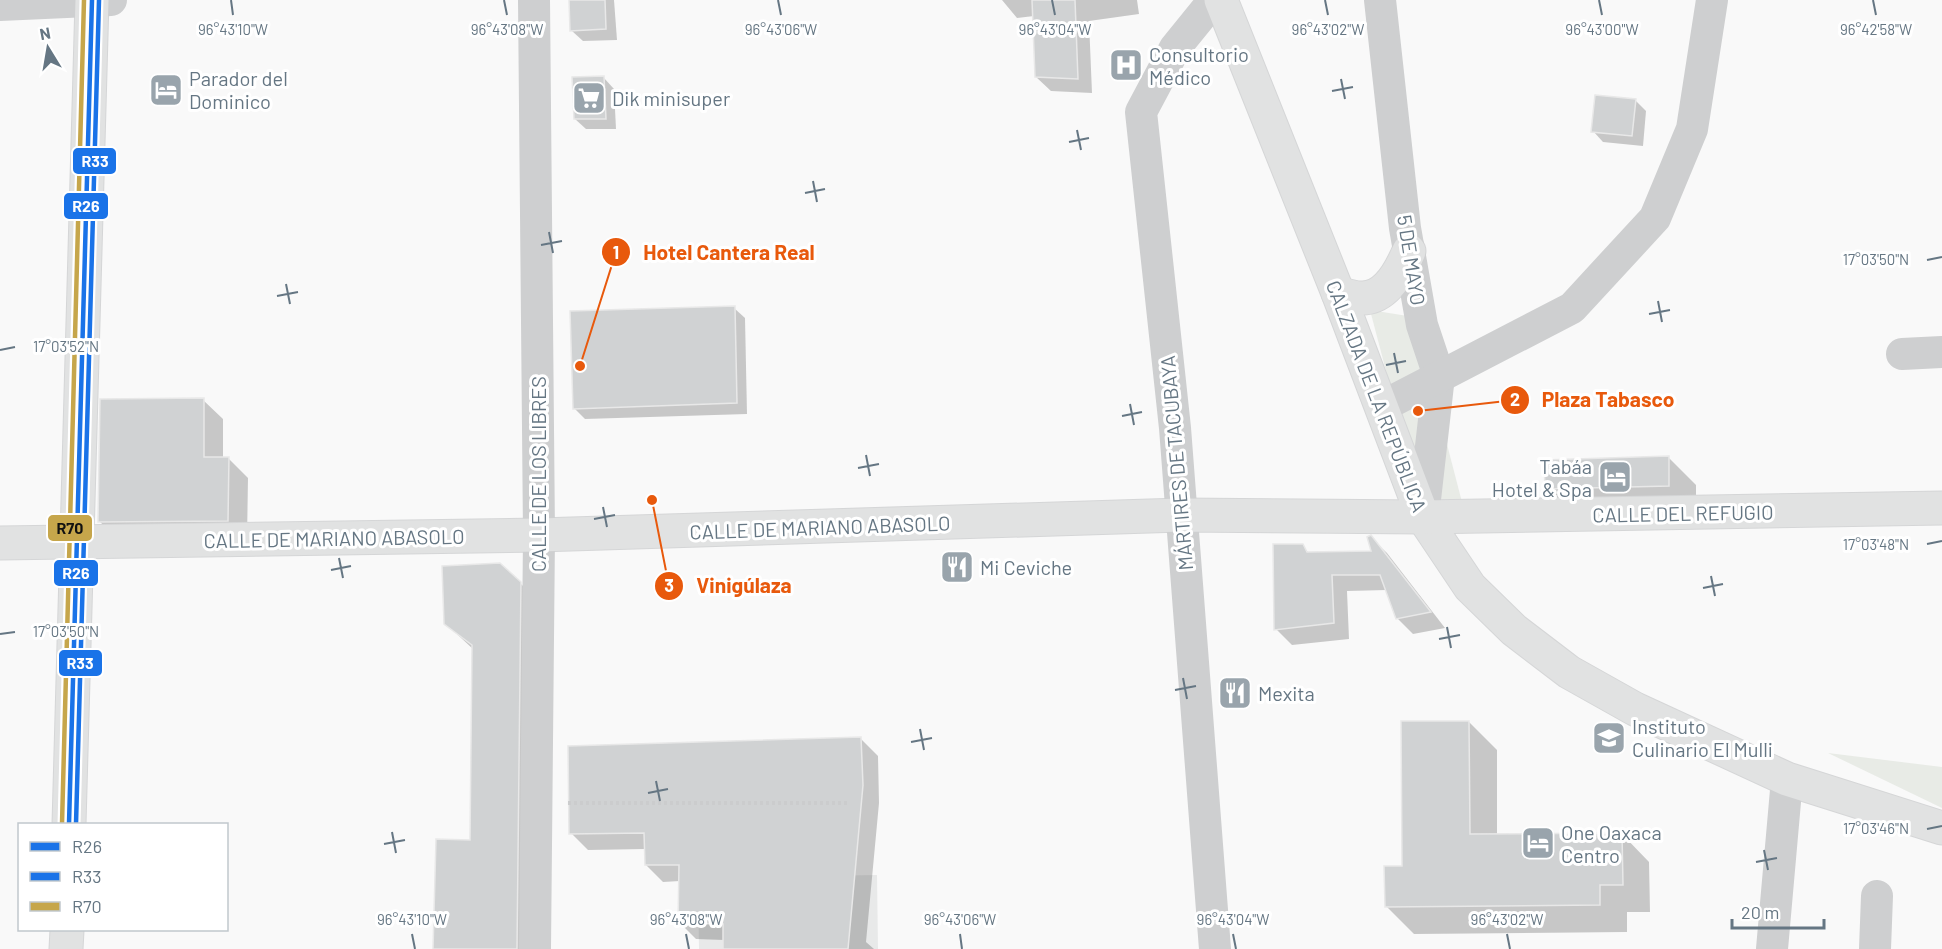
<svg xmlns="http://www.w3.org/2000/svg" width="1942" height="949" viewBox="0 0 1942 949" font-family="Barlow,sans-serif">
  <style>
    .built { fill: #e8e9e9 }
    .green { fill: #e8ebe6 }
    .shadow { fill: #0003 }
    .building { fill: #d0d2d3; stroke: #e8e8e8; stroke-width: 1.5 }
    .lines { fill: none; stroke-linecap: round; stroke-linejoin: round }
    .secondary-casing { stroke: #d5d6d7; stroke-width: 35 }
    .path { stroke: #cbcccd; stroke-width: 4; stroke-dasharray: 3 3; stroke-linecap: butt }
    .street { stroke: #cecfd0; stroke-width: 32 }
    .secondary { stroke: #e1e2e2; stroke-width: 33 }
    .bus-1-casing { stroke: #fff; stroke-width: 9 }
    .bus-2-casing { stroke: #fff; stroke-width: 9 }
    .bus-3-casing { stroke: #fff; stroke-width: 9 }
    .bus-1 { stroke: #1a73e8; stroke-width: 4.5 }
    .bus-2 { stroke: #1a73e8; stroke-width: 4.5 }
    .bus-3 { stroke: #c6a64b; stroke-width: 4.5 }
    .ticks { fill: none; stroke: #657683; stroke-width: 2 }
    .labels { text-anchor: middle; dominant-baseline: central; stroke-width: 6; stroke-linejoin: round; paint-order: stroke }
    .poi-label { font-size: 20px; fill: #657683; stroke: #fff; text-anchor: start }
    .street-label { font-size: 20px; fill: #657683; stroke: #fff }
    .ticks-label { font-size: 15px; text-anchor: middle; fill: #657683; stroke: #fff; stroke-width: 6; stroke-linejoin: round; paint-order: stroke }
    .leader { fill: none; stroke: #e8590c; stroke-width: 2 }
    .callout-dot { fill: #e8590c; stroke: #fff; stroke-width: 2 }
    .mark-label { font-size: 18px; text-anchor: middle; font-weight: bold; fill: #fff }
    .callout-label { font-size: 21px; text-anchor: middle; font-weight: bold; fill: #e8590c; stroke: #fff; stroke-width: 6; stroke-linejoin: round; paint-order: stroke }
    .line-badge { stroke: #fff; stroke-width: 2 }
    .badge-label { font-size: 16px; text-anchor: middle; font-weight: bold; fill: #fff }
    .pale-badge-label { font-size: 16px; text-anchor: middle; font-weight: bold; fill: #111 }
  </style>
  <rect width="100%" height="100%" fill="#f9f9f9"/>
  <path class="built" d="M 877,875 L 878,949 L 699,949 L 698,878 Z"/>
  <g class="green">
    <path d="M 1370,310 L 1414,317 L 1463,506 L 1424,515 Z"/>
    <path d="M 1828,753 L 1942,767 L 1942,808 Z"/>
  </g>
  <g class="shadow">
    <path d="M 570,0 L 614,0 L 617,40 L 583,41 L 572,31 Z"/>
    <path d="M 1002,0 L 1137,0 L 1139,14 L 1089,21 L 1092,93 L 1051,91 L 1036,77 L 1034,16 L 1017,18 Z"/>
    <path d="M 604,78 L 614,89 L 616,129 L 586,129 L 575,119 Z"/>
    <path d="M 1635,100 L 1646,111 L 1643,146 L 1603,142 L 1593,131 Z"/>
    <path d="M 734,308 L 745,318 L 747,414 L 585,419 L 574,408 Z"/>
    <path d="M 203,400 L 223,419 L 223,458 L 229,459 L 248,478 L 247,540 L 119,540 L 99,521 Z"/>
    <path d="M 1668,457 L 1696,485 L 1696,513 L 1574,516 L 1546,489 Z"/>
    <path d="M 1370,537 L 1387,553 L 1445,628 L 1413,634 L 1397,618 L 1387,590 L 1347,591 L 1349,639 L 1292,645 L 1276,629 L 1302,546 L 1309,553 L 1374,552 Z"/>
    <path d="M 520,583 L 541,604 L 537,949 L 435,949 L 472,842 L 474,650 L 445,623 Z"/>
    <path d="M 1469,722 L 1497,750 L 1497,835 L 1622,834 L 1649,862 L 1650,912 L 1627,912 L 1627,932 L 1414,934 L 1386,906 Z"/>
    <path d="M 861,739 L 878,756 L 879,803 L 866,942 L 874,949 L 724,949 L 724,940 L 696,939 L 679,922 L 680,881 L 663,882 L 646,865 L 646,849 L 588,850 L 571,833 Z"/>
  </g>
  <g class="building">
    <path d="M 569,0 L 605,0 L 606,29 L 570,31 Z"/>
    <path d="M 1032,0 L 1075,0 L 1078,79 L 1035,77 Z"/>
    <path d="M 604,76 L 606,119 L 574,119 L 572,77 Z"/>
    <path d="M 1595,95 L 1636,99 L 1632,136 L 1591,132 Z"/>
    <path d="M 735,306 L 737,403 L 573,409 L 570,311 Z"/>
    <path d="M 204,398 L 204,457 L 229,457 L 228,521 L 98,522 L 100,399 Z"/>
    <path d="M 1669,456 L 1669,486 L 1545,489 L 1544,460 Z"/>
    <path d="M 1371,535 L 1431,612 L 1396,619 L 1380,575 L 1332,575 L 1334,623 L 1274,630 L 1273,544 L 1303,544 L 1307,552 L 1371,551 L 1367,537 Z"/>
    <path d="M 500,563 L 521,582 L 517,949 L 433,949 L 436,839 L 470,840 L 472,645 L 444,624 L 442,566 Z"/>
    <path d="M 1401,721 L 1469,721 L 1470,834 L 1622,833 L 1623,885 L 1600,885 L 1600,905 L 1385,907 L 1384,866 L 1402,866 Z"/>
    <path d="M 861,737 L 863,785 L 848,949 L 723,949 L 723,924 L 678,923 L 679,865 L 645,865 L 644,833 L 569,834 L 568,746 Z"/>
  </g>
  <g class="lines">
    <defs>
      <g id="secondary">
        <path d="M 1221,0 L 1338,293 L 1423,517 L 1470,587 L 1514,630 L 1569,672 L 1635,709 L 1787,779 L 1942,828"/>
        <path d="M 1338,293 C 1345,295 1354,298 1361,298 C 1386,299 1401,270 1409,251"/>
        <path d="M 0,543 L 539,535 L 1181,515 L 1423,517 L 1942,508"/>
        <path d="M 69,824 L 92,0"/>
        <path d="M 66,949 L 67,930"/>
      </g>
    </defs>
    <use href="#secondary" class="secondary-casing"/>
    <path class="path" d="M 568,803 L 849,803"/>
    <g class="street">
      <path d="M 534,0 L 539,535 L 535,949"/>
      <path d="M 1214,0 L 1175,48 L 1141,112 L 1175,428 L 1215,949"/>
      <path d="M 1380,0 L 1405,228 L 1422,325 L 1439,376 L 1423,517"/>
      <path d="M 0,5 L 111,0"/>
      <path d="M 1902,354 L 1942,352"/>
      <path d="M 1381,407 L 1572,308 L 1655,218 L 1692,129 L 1712,0"/>
      <path d="M 1772,949 L 1787,779"/>
      <path d="M 1875,949 L 1877,896"/>
    </g>
    <use href="#secondary" class="secondary"/>
    <defs>
      <path id="bus-1" d="M 69,824 L 92,0"/>
      <path id="bus-2" d="M 76,824 L 99,0"/>
      <path id="bus-3" d="M 62,824 L 84,0"/>
    </defs>
    <use href="#bus-1" class="bus-1-casing"/>
    <use href="#bus-2" class="bus-2-casing"/>
    <use href="#bus-3" class="bus-3-casing"/>
    <use href="#bus-1" class="bus-1"/>
    <use href="#bus-2" class="bus-2"/>
    <use href="#bus-3" class="bus-3"/>
  </g>
  <path class="ticks" d="M 231,0 L 233,15M 504,0 L 507,15M 778,0 L 781,15M 1052,0 L 1055,15M 1325,0 L 1328,15M 1599,0 L 1602,15M 1873,0 L 1876,15M 1341,79 L 1345,99M 1332,91 L 1353,87M 1077,130 L 1081,150M 1069,142 L 1089,138M 813,181 L 817,202M 805,193 L 825,189M 549,232 L 553,253M 541,245 L 562,241M 1927,260 L 1942,257M 286,284 L 290,304M 277,296 L 298,292M 1658,301 L 1662,322M 1649,314 L 1670,310M 0,350 L 15,347M 1394,353 L 1398,373M 1386,365 L 1406,361M 1130,404 L 1134,425M 1122,416 L 1142,412M 866,455 L 870,476M 858,468 L 879,464M 603,507 L 607,527M 594,519 L 615,515M 1927,544 L 1942,541M 339,558 L 343,578M 331,570 L 351,566M 1711,576 L 1715,596M 1703,588 L 1723,584M 1447,627 L 1451,648M 0,634 L 15,632M 1439,639 L 1460,635M 1183,678 L 1187,699M 1175,690 L 1196,686M 920,729 L 924,750M 911,742 L 932,738M 656,781 L 660,801M 648,793 L 668,789M 1927,829 L 1942,826M 392,832 L 396,853M 384,844 L 405,840M 1764,850 L 1768,870M 1756,862 L 1777,858M 412,934 L 415,949M 686,934 L 689,949M 960,934 L 962,949M 1233,934 L 1236,949M 1507,934 L 1510,949"/>
  <defs>
    <symbol id="hospital-square" viewBox="-11 -11 22 22"><rect x="-9" y="-9" width="18" height="18" rx="4" fill="#99a4ac" stroke="#fff"/><path d="M-5-5h3v3.5h4V-5h3V5h-3V1.5h-4V5h-3Z" fill="#fff"/></symbol>
    <symbol id="hotel-square" viewBox="-11 -11 22 22"><rect x="-9" y="-9" width="18" height="18" rx="4" fill="#99a4ac" stroke="#fff"/><path d="M-6-4.5h1.5V1H6V5H4.5V3h-9V5H-6ZM-4 0a1.8 1.8 0 1 1 3.6 0ZM.5 0V-2.5h3Q6-2.5 6 0Z" fill="#fff"/></symbol>
    <symbol id="supermarket-square" viewBox="-11 -11 22 22"><rect x="-9" y="-9" width="18" height="18" rx="4" fill="#99a4ac" stroke="#fff"/><path d="M-6-5.5h2.5l.6 2H6L4.5 2H-2.5L-4.4-4H-6ZM-1.5 3.2a1.3 1.3 0 1 0 .1 0ZM3 3.2a1.3 1.3 0 1 0 .1 0Z" fill="#fff"/></symbol>
    <symbol id="restaurant-square" viewBox="-11 -11 22 22"><rect x="-9" y="-9" width="18" height="18" rx="4" fill="#99a4ac" stroke="#fff"/><path d="M-5-6h1v4h1v-4h1v4h1v-4h1v5L-1.5 .5V6h-2V.5L-5-1ZM5-6V6H3V1.5H1.5Q1.5-4 5-6Z" fill="#fff"/></symbol>
    <symbol id="university-square" viewBox="-11 -11 22 22"><rect x="-9" y="-9" width="18" height="18" rx="4" fill="#99a4ac" stroke="#fff"/><path d="M0-5L7-2L0 1L-7-2ZM-4 1L0 2.5L4 1V4Q0 6-4 4Z" fill="#fff"/></symbol>
  </defs>
  <g fill-rule="evenodd">
    <use href="#hospital-square" x="1107" y="46" width="38" height="38"/>
    <use href="#hotel-square" x="147" y="71" width="38" height="38"/>
    <use href="#supermarket-square" x="570" y="79" width="38" height="38"/>
    <use href="#hotel-square" x="1596" y="458" width="38" height="38"/>
    <use href="#restaurant-square" x="938" y="548" width="38" height="38"/>
    <use href="#restaurant-square" x="1216" y="674" width="38" height="38"/>
    <use href="#university-square" x="1590" y="719" width="38" height="38"/>
    <use href="#hotel-square" x="1519" y="824" width="38" height="38"/>
  </g>
  <g class="labels">
    <g class="poi-label">
      <text x="1149" y="54">Consultorio<tspan x="1149" dy="23">Médico</tspan></text>
      <text x="189" y="78">Parador del<tspan x="189" dy="23">Dominico</tspan></text>
      <text x="612" y="98">Dik minisuper</text>
      <text x="1592" y="466" text-anchor="end">Tabáa<tspan x="1592" dy="23">Hotel &amp; Spa</tspan></text>
      <text x="980" y="567">Mi Ceviche</text>
      <text x="1258" y="693">Mexita</text>
      <text x="1632" y="726">Instituto<tspan x="1632" dy="23">Culinario El Mulli</tspan></text>
      <text x="1561" y="832">One Oaxaca<tspan x="1561" dy="23">Centro</tspan></text>
    </g>
    <g class="street-label">
      <text transform="translate(1412 260) rotate(81)">5 DE MAYO</text>
      <text transform="translate(1377 396) rotate(69)">CALZADA DE LA REPÚBLICA</text>
      <text transform="translate(1176 463) rotate(-95)">MÁRTIRES DE TACUBAYA</text>
      <text transform="translate(538 474) rotate(-90)">CALLE DE LOS LIBRES</text>
      <text transform="translate(1683 513) rotate(-1)">CALLE DEL REFUGIO</text>
      <text transform="translate(820 527) rotate(-2)">CALLE DE MARIANO ABASOLO</text>
      <text transform="translate(334 538) rotate(-1)">CALLE DE MARIANO ABASOLO</text>
    </g>
  </g>
  <g class="ticks-label">
    <text x="233" y="35">96°43'10"W</text>
    <text x="507" y="35">96°43'08"W</text>
    <text x="781" y="35">96°43'06"W</text>
    <text x="1055" y="35">96°43'04"W</text>
    <text x="1328" y="35">96°43'02"W</text>
    <text x="1602" y="35">96°43'00"W</text>
    <text x="1876" y="35">96°42'58"W</text>
    <text x="1876" y="265">17°03'50"N</text>
    <text x="66" y="352">17°03'52"N</text>
    <text x="1876" y="550">17°03'48"N</text>
    <text x="66" y="637">17°03'50"N</text>
    <text x="1876" y="834">17°03'46"N</text>
    <text x="412" y="925">96°43'10"W</text>
    <text x="686" y="925">96°43'08"W</text>
    <text x="960" y="925">96°43'06"W</text>
    <text x="1233" y="925">96°43'04"W</text>
    <text x="1507" y="925">96°43'02"W</text>
  </g>
  <path class="leader" d="M580 366L616 252M1418 411L1515 400M652 500L669 586"/>
  <g class="callout-dot">
    <circle cx="580" cy="366" r="6"/>
    <circle cx="1418" cy="411" r="6"/>
    <circle cx="652" cy="500" r="6"/>
    <circle cx="616" cy="252" r="15"/>
    <circle cx="1515" cy="400" r="15"/>
    <circle cx="669" cy="586" r="15"/>
  </g>
  <g class="mark-label">
    <text x="616" y="259">1</text>
    <text x="1515" y="406">2</text>
    <text x="669" y="592">3</text>
  </g>
  <g class="callout-label">
    <text x="729" y="260">Hotel Cantera Real</text>
    <text x="1608" y="407">Plaza Tabasco</text>
    <text x="744" y="593">Vinigúlaza</text>
  </g>
  <g class="line-badge">
    <rect x="72" y="147" width="45" height="28" rx="6" fill="#1a73e8"/>
    <rect x="63" y="192" width="46" height="28" rx="6" fill="#1a73e8"/>
    <rect x="47" y="514" width="46" height="28" rx="6" fill="#c6a64b"/>
    <rect x="53" y="559" width="46" height="28" rx="6" fill="#1a73e8"/>
    <rect x="58" y="649" width="45" height="28" rx="6" fill="#1a73e8"/>
  </g>
  <g class="badge-label">
    <text x="95" y="167">R33</text>
    <text x="86" y="212">R26</text>
    <text x="76" y="579">R26</text>
    <text x="80" y="669">R33</text>
  </g>
  <g class="pale-badge-label">
    <text x="70" y="534">R70</text>
  </g>
  <rect x="18" y="823" width="210" height="108" fill="#ffffff" stroke="#c1c8cd" stroke-width="1.5"/>
  <rect x="30" y="842" width="30" height="9" fill="#1a73e8" stroke="#c1c8cd" stroke-width="1.5"/>
  <text x="72" y="853" font-size="18" fill="#657683">R26</text>
  <rect x="30" y="872" width="30" height="9" fill="#1a73e8" stroke="#c1c8cd" stroke-width="1.5"/>
  <text x="72" y="883" font-size="18" fill="#657683">R33</text>
  <rect x="30" y="902" width="30" height="9" fill="#c6a64b" stroke="#c1c8cd" stroke-width="1.5"/>
  <text x="72" y="913" font-size="18" fill="#657683">R70</text>
  <g transform="translate(48 48) rotate(349)" stroke="#ffffff" stroke-width="4.5" paint-order="stroke">
  <path d="M0-4.5L10 22L0 15L-10 22Z" fill="#657683"/>
  <text y="-9" font-size="16" font-weight="bold" text-anchor="middle" fill="#657683">N</text>
  </g>
  <path d="M1732 919v9h92v-9" fill="none" stroke="#657683" stroke-width="3"/>
  <text x="1741" y="919" font-size="18" fill="#657683" stroke="#ffffff" stroke-width="4.5" paint-order="stroke">20 m</text>
</svg>
